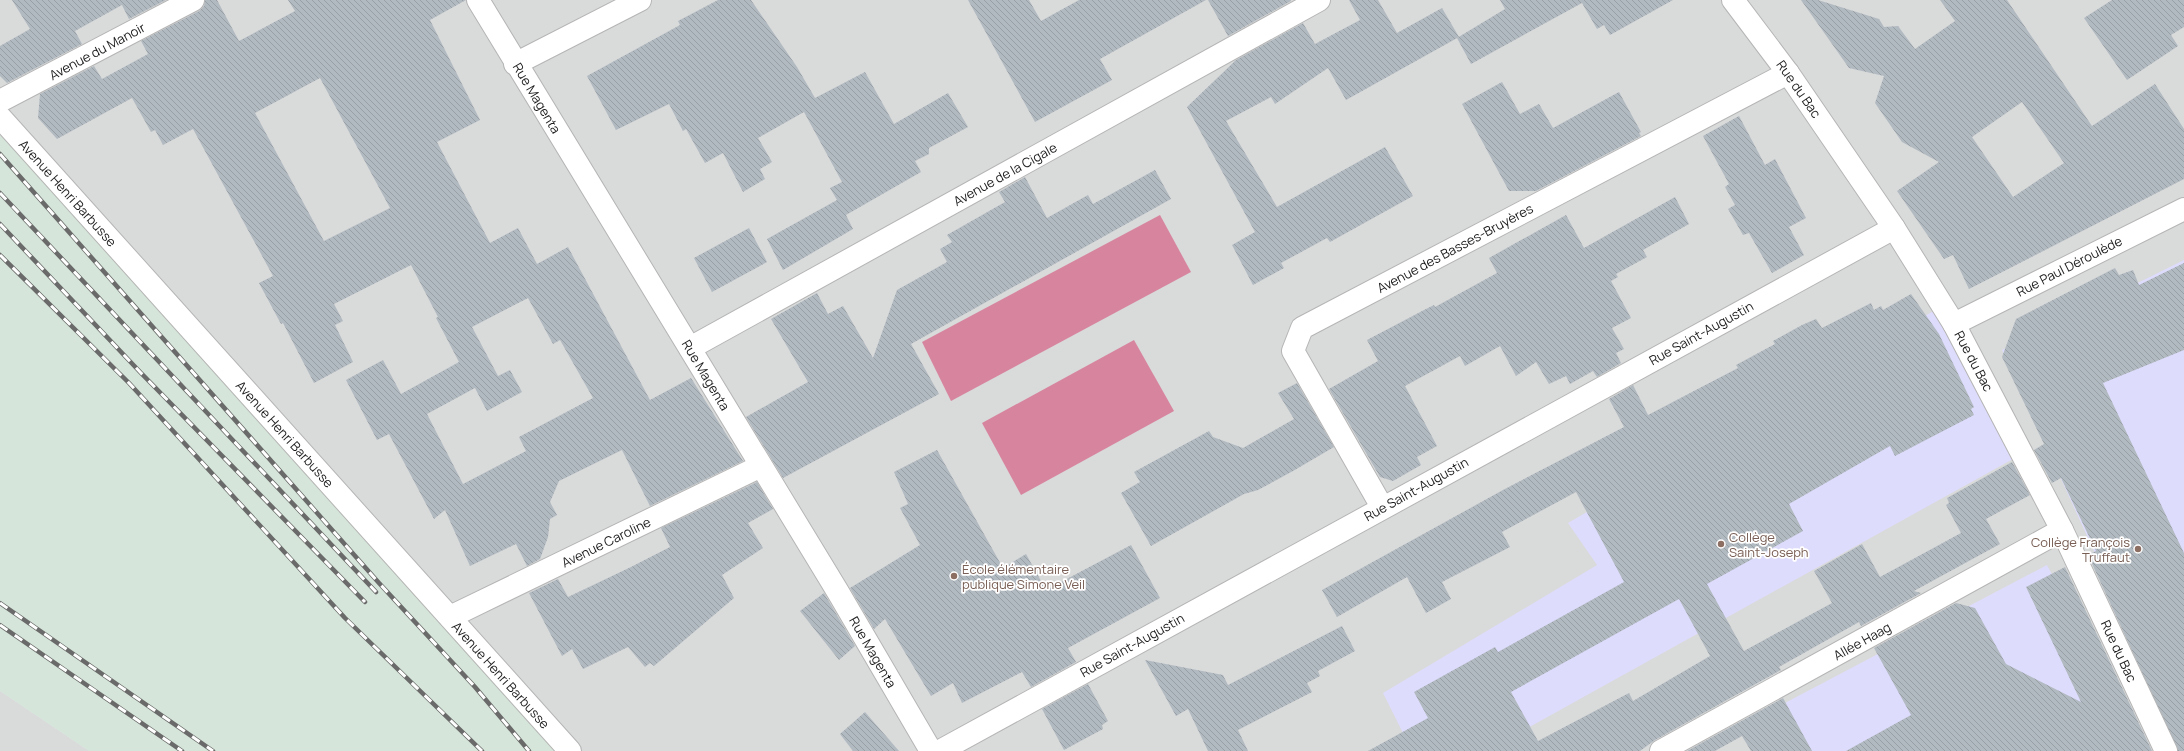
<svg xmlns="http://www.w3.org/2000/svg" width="2184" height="751" viewBox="0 0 2184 751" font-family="Manrope,sans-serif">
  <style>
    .residential { fill: #d9dada }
    .education { fill: #dedcfc }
    .railway { fill: #d5e5d9 }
    .pitch { fill: #d7859f }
    .building { fill: url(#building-back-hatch); fill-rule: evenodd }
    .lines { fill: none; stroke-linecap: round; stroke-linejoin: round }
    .street-casing { stroke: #b5b5b5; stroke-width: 24 }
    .street { stroke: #fff; stroke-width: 22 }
    .rail-casing { stroke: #6a6a6a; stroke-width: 4.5 }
    .rail { stroke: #fff; stroke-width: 3; stroke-dasharray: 9; stroke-linecap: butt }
    .education-dot { fill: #8d6e63; stroke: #fff; stroke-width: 1.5 }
    .labels { text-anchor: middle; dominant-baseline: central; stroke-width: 3.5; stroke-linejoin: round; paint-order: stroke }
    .street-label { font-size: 13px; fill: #1c1c1c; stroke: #fff }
    .education-label { font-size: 13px; fill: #785e54; stroke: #fff; text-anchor: start }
  </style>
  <defs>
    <pattern id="building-back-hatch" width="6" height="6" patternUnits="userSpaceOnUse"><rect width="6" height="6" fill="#b2bac1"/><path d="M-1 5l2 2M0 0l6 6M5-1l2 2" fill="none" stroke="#989fa5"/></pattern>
  </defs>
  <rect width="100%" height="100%" fill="#e2e5ed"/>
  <g class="residential">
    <path d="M 0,0 L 2184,0 L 2184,751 L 558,751 L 211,365 L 0,135 Z"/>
    <path d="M 0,691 L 89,751 L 0,751 Z"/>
  </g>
  <g class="education">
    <path d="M 2184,260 L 2184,748 L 2002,350 Z"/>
    <path d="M 1937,309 L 2013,459 L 1486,751 L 1412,751 L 1383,693 L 1597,565 L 1568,523 Z"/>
    <path d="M 2047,565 L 2145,751 L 1812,751 L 1783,704 Z"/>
  </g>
  <path class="railway" d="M 0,135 L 211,365 L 558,751 L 89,751 L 0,691 Z"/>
  <g class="pitch">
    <path d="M 1160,215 L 1191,272 L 951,401 L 922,342 Z"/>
    <path d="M 1134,340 L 1174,411 L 1021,495 L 982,423 Z"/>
  </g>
  <g class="building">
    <path d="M 12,0 L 166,0 L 129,19 L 122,5 L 75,31 L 82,44 L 7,83 L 0,76 L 0,46 L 30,29 Z"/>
    <path d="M 205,0 L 217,0 L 239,41 L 295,11 L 288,0 L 466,0 L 430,20 L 480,120 L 437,142 L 490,243 L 518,228 L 537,264 L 568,247 L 650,400 L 691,378 L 743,461 L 650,506 L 622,450 L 559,481 L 550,502 L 557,515 L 550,519 L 548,537 L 540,559 L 527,566 L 516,544 L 470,566 L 445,510 L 434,519 L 389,434 L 377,440 L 346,380 L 383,360 L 401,394 L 459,362 L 436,318 L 438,317 L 411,265 L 334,304 L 343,321 L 335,325 L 353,362 L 314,383 L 283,323 L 281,324 L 259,283 L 273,276 L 193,129 L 163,145 L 155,130 L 151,132 L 132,98 L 57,139 L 38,118 L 40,94 L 94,66 L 102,79 L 148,54 L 141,41 L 199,11 L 204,6 ZM 320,78 L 390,208 L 324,241 L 255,113 ZM 528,298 L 553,344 L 560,340 L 593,398 L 519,437 L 526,451 L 463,484 L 427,414 L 475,388 L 487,411 L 522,392 L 510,370 L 498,376 L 472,327 Z"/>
    <path d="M 718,0 L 751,0 L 797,67 L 815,98 L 865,72 L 894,124 L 948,93 L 968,127 L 929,148 L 929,154 L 915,161 L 921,172 L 846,215 L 853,229 L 783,270 L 767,239 L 837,200 L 830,188 L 842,182 L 804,112 L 758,138 L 772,162 L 760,169 L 765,179 L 743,192 L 723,153 L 705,163 L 686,129 L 683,131 L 669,104 L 616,130 L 587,76 L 680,25 L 678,21 Z"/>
    <path d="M 968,0 L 1029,0 L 1041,21 L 1079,0 L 1206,0 L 1100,59 L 1112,80 L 1035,122 Z"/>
    <path d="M 1208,0 L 1290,0 L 1291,1 L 1228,36 Z"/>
    <path d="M 1349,0 L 1378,0 L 1397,33 L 1442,8 L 1459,37 L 1346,100 L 1328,68 L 1275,104 L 1271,97 L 1226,121 L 1277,207 L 1385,147 L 1413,196 L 1330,242 L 1327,238 L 1281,263 L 1284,268 L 1253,285 L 1232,245 L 1255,232 L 1187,107 L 1236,60 L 1303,23 L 1315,44 L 1360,20 Z"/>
    <path d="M 1500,0 L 1673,0 L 1610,35 L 1604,25 L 1597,29 L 1582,3 L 1471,64 L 1457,38 L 1505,9 Z"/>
    <path d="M 1801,0 L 1818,0 L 1879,19 L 1884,27 L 1898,26 L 1915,49 L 1955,21 L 1940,0 L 2007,0 L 2092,126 L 2155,84 L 2184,129 L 2184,179 L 1969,289 L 1953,255 L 1944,259 L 1897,191 L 1939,162 L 1902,142 L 1875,103 L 1884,76 L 1849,68 ZM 2022,102 L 2064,163 L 2013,197 L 1972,137 Z"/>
    <path d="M 2112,0 L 2184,0 L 2184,27 L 2171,35 L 2178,46 L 2127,80 L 2084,18 Z"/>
    <path d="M 1502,82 L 1520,114 L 1539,104 L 1553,128 L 1619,92 L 1641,132 L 1639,133 L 1641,136 L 1536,191 L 1509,191 L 1462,104 Z"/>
    <path d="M 1739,116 L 1765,165 L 1775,159 L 1806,218 L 1789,227 L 1804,255 L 1772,273 L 1749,233 L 1743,235 L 1728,209 L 1735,205 L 1725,187 L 1729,184 L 1703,136 Z"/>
    <path d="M 1155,170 L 1171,199 L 911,344 L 939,394 L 783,478 L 746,417 L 808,382 L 771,319 L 817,293 L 828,314 L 843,306 L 873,358 L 897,290 L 947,262 L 940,249 L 952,242 L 947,235 L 1005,202 L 999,192 L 1025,177 L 1047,218 L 1088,195 L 1093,204 Z"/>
    <path d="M 1675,197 L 1689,224 L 1643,250 L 1647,257 L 1616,274 L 1618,277 L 1611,281 L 1631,318 L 1612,328 L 1624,349 L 1616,353 L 1621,363 L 1597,377 L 1593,371 L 1570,384 L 1566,376 L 1549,384 L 1536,362 L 1516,376 L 1500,346 L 1465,366 L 1460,356 L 1405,386 L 1437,446 L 1417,457 L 1421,465 L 1393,481 L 1380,477 L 1329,389 L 1378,361 L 1367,340 L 1424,310 L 1434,305 L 1435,307 L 1497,273 L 1489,258 L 1566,215 L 1584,248 Z"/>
    <path d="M 749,228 L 767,262 L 712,292 L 694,258 Z"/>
    <path d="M 2184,263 L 2184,350 L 2103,383 L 2184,553 L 2184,751 L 2178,751 L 2088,555 L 2096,551 L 2061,478 L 2052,483 L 2034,450 L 2044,444 L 2002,357 L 2016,319 L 2115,268 L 2119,275 L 2133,270 L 2139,285 Z"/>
    <path d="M 1911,294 L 1939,334 L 1974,407 L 1971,409 L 1974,415 L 1895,456 L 1890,446 L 1789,504 L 1803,531 L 1707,584 L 1744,651 L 1832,603 L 1814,571 L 1862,544 L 1880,577 L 1961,533 L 1946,505 L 1949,503 L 1947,498 L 2012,462 L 2030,495 L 1986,519 L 2000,544 L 1914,591 L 1921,593 L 1861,626 L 1859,622 L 1779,667 L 1781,670 L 1655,740 L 1640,751 L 1368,751 L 1428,718 L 1414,692 L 1495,647 L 1498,652 L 1624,582 L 1576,492 L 1502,532 L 1510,547 L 1442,582 L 1451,599 L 1426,613 L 1407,577 L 1337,617 L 1322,590 L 1503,490 L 1624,427 L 1609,399 L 1633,385 L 1648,415 L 1738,368 L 1736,365 L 1775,344 L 1773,341 L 1802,325 L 1816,319 L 1822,328 L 1871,303 L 1874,310 L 1881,306 L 1883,310 ZM 1679,599 L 1710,656 L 1633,701 L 1629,693 L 1538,741 L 1511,692 Z"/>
    <path d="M 1297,383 L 1334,447 L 1293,471 L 1258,490 L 1244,494 L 1151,546 L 1121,493 L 1140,482 L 1134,472 L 1209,431 L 1213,437 L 1243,448 L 1294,419 L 1278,393 Z"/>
    <path d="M 937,450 L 1003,568 L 1026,554 L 1046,590 L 1131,545 L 1160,598 L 1068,648 L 1076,662 L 1031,687 L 1022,672 L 962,703 L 953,683 L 931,696 L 885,619 L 874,629 L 850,588 L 920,545 L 900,508 L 908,504 L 894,472 Z"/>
    <path d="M 757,482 L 773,509 L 748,523 L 763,548 L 722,575 L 734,598 L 654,666 L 650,663 L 645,667 L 628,647 L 583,669 L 572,649 L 562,656 L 529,593 L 558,579 L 568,597 L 631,567 L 670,547 L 661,528 Z"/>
    <path d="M 2065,567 L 2152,751 L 1846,751 L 1911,715 L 1874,648 L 1956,603 L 1975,608 L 2006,664 L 2081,702 L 2026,587 Z"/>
    <path d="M 824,593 L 855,646 L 839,660 L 800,611 Z"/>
    <path d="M 1342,626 L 1355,651 L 1318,671 L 1320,676 L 1307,683 L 1312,692 L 1238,730 L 1248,751 L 1208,751 L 1188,709 L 1176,716 L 1145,660 L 1223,675 L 1228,685 Z"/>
    <path d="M 1088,684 L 1108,721 L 1102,725 L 1103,729 L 1064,750 L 1042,709 Z"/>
    <path d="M 1783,698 L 1812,751 L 1751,751 L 1742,736 L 1715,751 L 1687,751 Z"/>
    <path d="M 865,712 L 899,751 L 853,751 L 840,734 Z"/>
  </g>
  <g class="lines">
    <defs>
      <g id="street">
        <path d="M 478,0 L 838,592 L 931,751"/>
        <path d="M 1733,0 L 1788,73 L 1894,228 L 1954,324 L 2062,530 L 2166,751"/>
        <path d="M 515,64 L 640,0"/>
        <path d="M 0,101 L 193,0"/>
        <path d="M 0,117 L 570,751"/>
        <path d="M 1954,324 L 2184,209"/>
        <path d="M 690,348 L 1319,0"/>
        <path d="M 1382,507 L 1293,351 L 1302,328 L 1788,73"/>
        <path d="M 450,617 L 761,466"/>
        <path d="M 940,751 L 1894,228"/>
        <path d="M 1661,751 L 2062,530"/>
      </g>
    </defs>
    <use href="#street" class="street-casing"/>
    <use href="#street" class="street"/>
    <defs>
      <g id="rail">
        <path d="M 0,154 L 379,583 L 475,687 L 529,751"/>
        <path d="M 0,193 L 376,592"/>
        <path d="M 0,224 L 141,373 L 365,602"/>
        <path d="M 0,255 L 129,383 L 345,618 L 482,751"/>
        <path d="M 0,603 L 213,751"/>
        <path d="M 0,625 L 182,751"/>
      </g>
    </defs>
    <use href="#rail" class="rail-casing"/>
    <use href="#rail" class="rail"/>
  </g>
  <g class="education-dot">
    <circle cx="1721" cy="544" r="4"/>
    <circle cx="2138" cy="549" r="4"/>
    <circle cx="954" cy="576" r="4"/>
  </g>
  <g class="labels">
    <g class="street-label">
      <text transform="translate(97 51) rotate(-28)">Avenue du Manoir</text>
      <text transform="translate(1799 89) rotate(55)">Rue du Bac</text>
      <text transform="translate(537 98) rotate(59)">Rue Magenta</text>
      <text transform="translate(1005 174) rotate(-29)">Avenue de la Cigale</text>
      <text transform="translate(68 193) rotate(48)">Avenue Henri Barbusse</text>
      <text transform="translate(1455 248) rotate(-28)">Avenue des Basses-Bruyères</text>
      <text transform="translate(2069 266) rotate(-27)">Rue Paul Déroulède</text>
      <text transform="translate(1701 333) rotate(-29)">Rue Saint-Augustin</text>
      <text transform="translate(1974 361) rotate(62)">Rue du Bac</text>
      <text transform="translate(706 375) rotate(59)">Rue Magenta</text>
      <text transform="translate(285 434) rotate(48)">Avenue Henri Barbusse</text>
      <text transform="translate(1416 489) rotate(-29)">Rue Saint-Augustin</text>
      <text transform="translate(606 542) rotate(-26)">Avenue Caroline</text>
      <text transform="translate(1862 641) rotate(-29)">Allée Haag</text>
      <text transform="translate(1132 645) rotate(-29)">Rue Saint-Augustin</text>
      <text transform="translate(2119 651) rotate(65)">Rue du Bac</text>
      <text transform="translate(873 652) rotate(60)">Rue Magenta</text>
      <text transform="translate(501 675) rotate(48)">Avenue Henri Barbusse</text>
    </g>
    <g class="education-label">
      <text x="1729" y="537">Collège<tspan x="1729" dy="15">Saint-Joseph</tspan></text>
      <text x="2130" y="542" text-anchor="end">Collège François<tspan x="2130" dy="15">Truffaut</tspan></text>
      <text x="962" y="569">École élémentaire<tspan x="962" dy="15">publique Simone Veil</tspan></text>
    </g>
  </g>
</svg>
